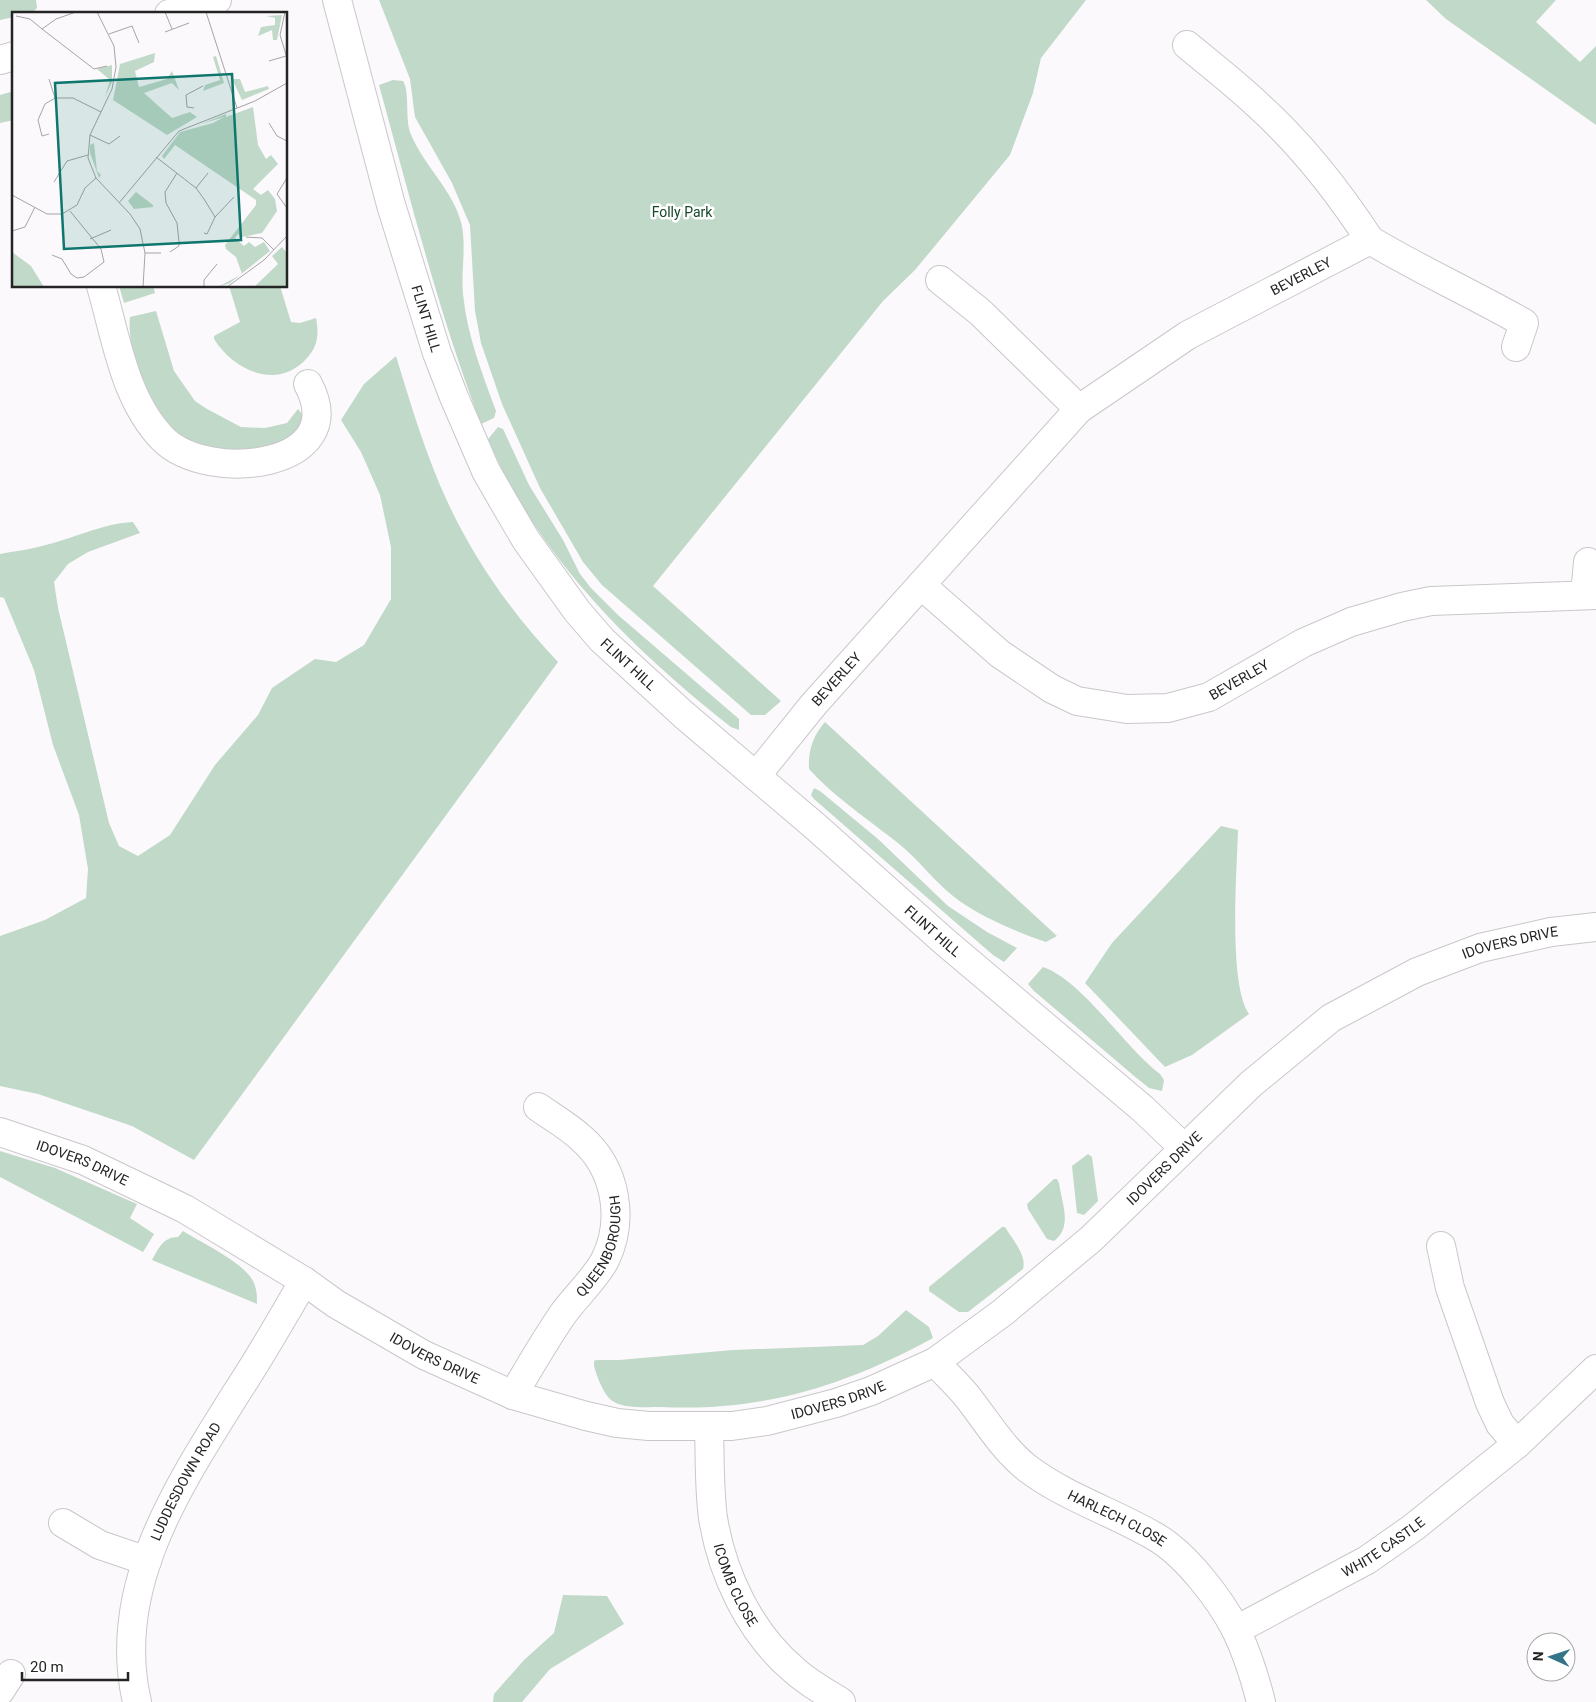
<svg xmlns="http://www.w3.org/2000/svg" width="1596" height="1702" viewBox="0 0 1596 1702" font-family="Roboto,sans-serif">
  <style>
    .green { fill: #c0d9c8 }
    .lines { fill: none; stroke-linecap: round; stroke-linejoin: round }
    .minor-casing { stroke: #cac7ca; stroke-width: 30 }
    .minor { stroke: #fff; stroke-width: 28 }
    .labels { text-anchor: middle; dominant-baseline: central; stroke-width: 5; stroke-linejoin: round; paint-order: stroke }
    .park-label { font-size: 14px; fill: #14472b; stroke: #fff }
    .street-label { font-size: 14px; fill: #252425; stroke: #fff }
    .inset-road { fill: none; stroke: #a6a4a6; stroke-width: 1 }
    .view { fill: #0f766e; fill-opacity: 0.15; stroke: #0f766e; stroke-width: 2.5 }
    .inset-edge { fill: none; stroke: #252425; stroke-width: 2.5 }
  </style>
  <rect width="100%" height="100%" fill="#fcf9fc"/>
  <g class="green">
    <path d="M 0,0 L 36,0 L 37,8 L 32,13 L 14,14 L 14,17 L 0,20 Z"/>
    <path d="M 379,0 L 1086,0 L 1041,58 L 1033,93 L 1010,155 L 915,270 L 883,301 L 653,586 L 781,701 L 765,715 L 751,715 L 602,585 L 583,562 L 540,488 L 502,404 L 481,343 L 475,311 L 470,225 L 452,183 L 415,117 L 410,79 Z"/>
    <path d="M 1426,0 L 1556,0 L 1536,22 L 1580,62 L 1596,46 L 1596,125 L 1446,19 Z"/>
    <path d="M 393,80 L 403,81 C 410,92 405,117 410,132 C 423,166 454,190 462,226 C 466,248 461,272 463,294 C 467,335 482,373 496,411 L 494,418 L 481,424 C 439,314 410,198 379,85 Z"/>
    <path d="M 14,91 L 14,120 L 0,123 L 0,95 Z"/>
    <path d="M 119,286 L 153,286 L 155,293 L 124,303 Z"/>
    <path d="M 229,286 L 280,286 L 291,322 L 300,323 L 316,318 C 319,334 318,346 307,358 C 278,391 234,371 214,339 L 214,336 L 240,322 Z"/>
    <path d="M 156,311 L 174,371 L 195,401 L 207,409 L 241,427 L 265,428 L 287,423 L 298,409 L 302,414 L 302,425 C 298,430 294,436 289,439 C 285,443 277,444 271,445 C 240,455 208,455 180,436 C 151,416 126,352 130,317 Z"/>
    <path d="M 396,356 C 411,405 426,456 448,503 C 475,561 514,616 558,662 L 194,1160 L 132,1126 L 38,1094 L 0,1086 L 0,936 L 45,920 L 86,898 L 88,869 L 79,815 L 53,745 L 34,670 L 4,598 L 0,597 L 0,554 C 14,551 28,550 42,546 C 73,539 100,524 133,522 L 140,533 L 88,552 L 68,564 L 54,582 L 58,608 L 109,823 L 119,846 L 138,856 L 170,835 L 215,765 L 258,715 L 272,688 L 315,659 L 336,662 L 364,645 L 391,599 L 391,547 L 380,495 L 361,452 L 341,420 L 364,384 Z"/>
    <path d="M 498,427 L 503,429 L 529,485 L 563,540 L 580,574 L 591,588 L 618,615 L 739,719 L 739,730 L 731,727 C 633,650 537,556 488,439 Z"/>
    <path d="M 825,722 L 1057,936 L 1046,942 C 1017,932 976,915 953,896 C 933,880 918,859 898,843 C 870,821 832,795 809,769 C 808,750 813,736 825,722 Z"/>
    <path d="M 814,788 L 820,791 L 878,839 L 948,906 L 987,932 L 1017,948 L 1004,962 L 993,955 L 814,799 L 811,795 Z"/>
    <path d="M 1221,826 L 1238,830 C 1237,871 1228,984 1249,1014 L 1192,1055 L 1165,1067 L 1085,983 L 1112,943 Z"/>
    <path d="M 1043,967 C 1083,981 1123,1046 1160,1074 L 1164,1080 L 1162,1091 L 1149,1088 L 1133,1075 L 1034,991 L 1028,984 Z"/>
    <path d="M 0,1151 L 55,1168 L 137,1204 L 130,1218 L 154,1234 L 143,1252 L 0,1177 Z"/>
    <path d="M 1088,1154 L 1092,1157 L 1098,1201 L 1084,1215 L 1077,1213 L 1072,1166 Z"/>
    <path d="M 1054,1179 L 1057,1179 L 1059,1183 C 1062,1204 1073,1227 1054,1241 L 1047,1239 L 1028,1209 L 1027,1204 Z"/>
    <path d="M 1002,1227 L 1005,1227 C 1012,1239 1027,1255 1023,1269 L 968,1312 L 959,1312 L 929,1291 L 929,1287 Z"/>
    <path d="M 183,1231 C 202,1243 243,1262 253,1281 C 257,1289 257,1296 257,1304 L 152,1260 C 159,1248 163,1237 178,1237 Z"/>
    <path d="M 906,1310 L 929,1327 L 933,1338 C 845,1386 762,1412 660,1407 C 646,1407 622,1409 611,1400 C 603,1393 597,1377 594,1366 L 594,1361 L 596,1360 L 619,1360 L 733,1350 L 863,1345 L 878,1336 Z"/>
    <path d="M 563,1595 L 607,1596 L 624,1624 L 550,1669 L 522,1702 L 493,1702 L 494,1694 L 524,1660 L 554,1633 Z"/>
  </g>
  <g class="lines">
    <defs>
      <g id="minor">
        <path id="s1" d="M 337,0 L 391,205 L 437,353 L 454,397 L 486,471 L 502,499 L 526,540 L 577,611 L 602,640 L 684,715 L 816,827 L 945,942 L 1143,1109 L 1184,1148"/>
        <path d="M 169,14 L 217,0"/>
        <path d="M 1187,45 C 1211,65 1237,85 1260,107 C 1303,146 1338,191 1370,240"/>
        <path d="M 0,60 L 14,56"/>
        <path d="M 940,280 L 980,312 L 1079,409"/>
        <path d="M 101,286 C 116,337 124,399 163,439 C 208,484 353,468 308,384"/>
        <path id="s2" d="M 921,585 L 1000,654 L 1052,689 L 1077,701 L 1127,709 L 1168,708 L 1209,697 L 1303,643 L 1351,622 L 1402,607 L 1431,601 L 1596,595"/>
        <path d="M 1585,595 L 1588,562"/>
        <path id="s3" d="M 756,776 L 814,704 L 1079,409 L 1188,335 L 1370,240 C 1420,270 1473,294 1524,323 L 1516,347"/>
        <path id="s4" d="M 0,1132 L 83,1160 L 185,1209 L 304,1281 L 336,1304 L 424,1355 L 513,1395 L 586,1416 L 617,1423 L 649,1426 L 732,1426 L 767,1421 L 836,1403 L 871,1391 L 935,1362 L 1002,1313 L 1091,1239 L 1251,1084 L 1331,1018 L 1417,972 L 1480,948 L 1551,932 L 1596,927"/>
        <path d="M 1441,1246 L 1450,1288 L 1490,1403 L 1500,1424 L 1517,1444"/>
        <path id="s5" d="M 935,1362 C 945,1373 957,1384 966,1395 C 986,1420 1002,1448 1027,1468 C 1065,1497 1113,1512 1154,1536 C 1185,1553 1220,1599 1236,1630 C 1247,1653 1255,1678 1261,1702"/>
        <path id="s6" d="M 513,1395 C 529,1368 545,1340 563,1314 C 576,1296 595,1279 605,1260 C 625,1219 616,1168 581,1138 C 568,1126 552,1117 538,1107"/>
        <path id="s7" d="M 709,1427 C 710,1457 709,1489 713,1518 C 722,1574 750,1633 794,1670 C 808,1683 825,1692 841,1702"/>
        <path d="M 63,1523 L 100,1545 L 147,1561"/>
        <path id="s8" d="M 1236,1630 L 1367,1560 L 1414,1527 L 1517,1444 L 1596,1369"/>
        <path d="M 0,1691 L 11,1674"/>
        <path id="s9" d="M 137,1702 C 110,1587 179,1485 237,1392 C 261,1356 282,1318 304,1281"/>
      </g>
    </defs>
    <use href="#minor" class="minor-casing"/>
    <use href="#minor" class="minor"/>
  </g>
  <g class="labels">
    <g class="park-label">
      <text x="682" y="212">Folly Park</text>
    </g>
    <g class="street-label">
      <text stroke="none"><textPath href="#s3" startOffset="748">BEVERLEY</textPath></text>
      <text stroke="none"><textPath href="#s1" startOffset="331">FLINT HILL</textPath></text>
      <text stroke="none"><textPath href="#s1" startOffset="736">FLINT HILL</textPath></text>
      <text stroke="none"><textPath href="#s3" startOffset="126">BEVERLEY</textPath></text>
      <text stroke="none"><textPath href="#s2" startOffset="364">BEVERLEY</textPath></text>
      <text stroke="none"><textPath href="#s1" startOffset="1141">FLINT HILL</textPath></text>
      <text stroke="none"><textPath href="#s4" startOffset="1736">IDOVERS DRIVE</textPath></text>
      <text stroke="none"><textPath href="#s4" startOffset="88">IDOVERS DRIVE</textPath></text>
      <text stroke="none"><textPath href="#s4" startOffset="1316">IDOVERS DRIVE</textPath></text>
      <text stroke="none"><textPath href="#s6" startOffset="175">QUEENBOROUGH</textPath></text>
      <text stroke="none"><textPath href="#s4" startOffset="492">IDOVERS DRIVE</textPath></text>
      <text stroke="none"><textPath href="#s4" startOffset="911">IDOVERS DRIVE</textPath></text>
      <text stroke="none"><textPath href="#s9" startOffset="232">LUDDESDOWN ROAD</textPath></text>
      <text stroke="none"><textPath href="#s5" startOffset="244">HARLECH CLOSE</textPath></text>
      <text stroke="none"><textPath href="#s8" startOffset="169">WHITE CASTLE</textPath></text>
      <text stroke="none"><textPath href="#s7" startOffset="162">ICOMB CLOSE</textPath></text>
    </g>
  </g>
  <g transform="translate(12 12)">
    <rect width="275" height="275" fill="#fcf9fc"/>
    <path d="M 270,3 L 265,28 L 261,28 L 260,18 L 246,24 L 249,15 L 263,13 L 263,6 L 254,4 ZM 143,41 L 142,50 L 123,59 L 127,75 L 155,67 L 160,59 L 167,78 L 160,71 L 132,81 L 160,106 L 178,100 L 185,105 L 155,123 L 101,88 L 108,52 ZM 204,44 L 212,71 L 191,79 L 193,73 L 208,68 L 201,45 ZM 100,53 L 100,70 L 93,85 L 98,68 L 85,57 ZM 220,67 L 228,67 L 233,80 L 256,74 L 257,77 L 230,88 ZM 241,95 L 246,133 L 254,147 L 259,143 L 266,152 L 241,177 L 249,183 L 256,178 L 263,187 L 265,199 L 250,221 L 230,225 L 226,222 L 223,226 L 232,234 L 237,230 L 243,235 L 252,230 L 258,239 L 218,271 L 206,275 L 230,262 L 224,245 L 214,237 L 213,233 L 244,193 L 244,188 L 163,133 L 152,147 L 150,144 L 168,120 L 201,111 L 212,105 L 189,112 L 214,102 L 214,105 ZM 82,131 L 85,159 L 89,163 L 87,166 L 78,141 L 78,133 ZM 124,180 L 141,193 L 141,195 L 122,197 L 116,189 ZM 270,235 L 275,241 L 275,275 L 242,275 L 266,252 L 260,244 ZM 0,240 L 19,254 L 32,275 L 0,275 Z" fill="#c0d9c8"/>
    <path class="inset-road" d="M 64,0 L 44,7 L 30,17 L 82,57 L 95,54M 85,0 L 102,34 L 104,55 L 100,77 L 78,123 L 76,146 L 84,166 L 118,202 L 128,217 L 133,241 L 131,275M 153,0 L 160,17M 194,0 L 225,96M 273,0 L 268,23 L 275,46M 4,4 L 18,7 L 30,17M 153,20 L 177,11M 97,22 L 120,14 L 127,31M 257,49 L 274,44M 37,67 L 43,86M 182,96 L 175,95 L 174,83 L 191,74M 257,111 L 265,124 L 275,129M 37,122 L 30,124 L 26,108 L 33,92 L 43,86 L 61,86 L 89,100M 78,123 L 97,132 L 108,124M 144,145 L 184,176 L 192,187 L 203,205 L 195,222 L 192,221M 275,166 L 265,182 L 275,196M 42,170 L 55,149 L 76,143M 184,176 L 196,161M 0,183 L 35,202 L 50,202 L 65,193 L 73,176 L 84,166M 107,191 L 167,119 L 243,89 L 275,71M 203,205 L 222,185M 0,219 L 13,215 L 23,195M 234,225 L 250,226 L 262,238M 78,227 L 99,218M 158,240 L 167,234 L 167,230 L 165,211 L 154,191 L 153,180 L 165,161M 133,241 L 149,241M 40,243 L 50,247 L 59,262 L 65,266 L 72,265 L 92,250 L 89,237 L 58,199M 192,275 L 192,268 L 205,252M 215,275 L 252,248 L 275,224"/>
    <path class="view" d="M 220,62 L 229,228 L 52,237 L 43,71 Z"/>
    <rect width="275" height="275" class="inset-edge"/>
  </g>
  <g transform="translate(1551 1657) rotate(273)"><circle r="24" fill="#ffffff" stroke="#a8a7a8"/>
  <path d="M0-4L9 19L0 12L-9 19Z" fill="#357388"/>
  <text y="-8" font-size="14" font-weight="bold" text-anchor="middle" fill="#252425">N</text>
  </g>
  <path d="M22 1672v8h106v-8" fill="none" stroke="#252425" stroke-width="2.5"/>
  <text x="30" y="1672" font-size="15" fill="#252425" stroke="#ffffff" stroke-width="4" paint-order="stroke">20 m</text>
</svg>
